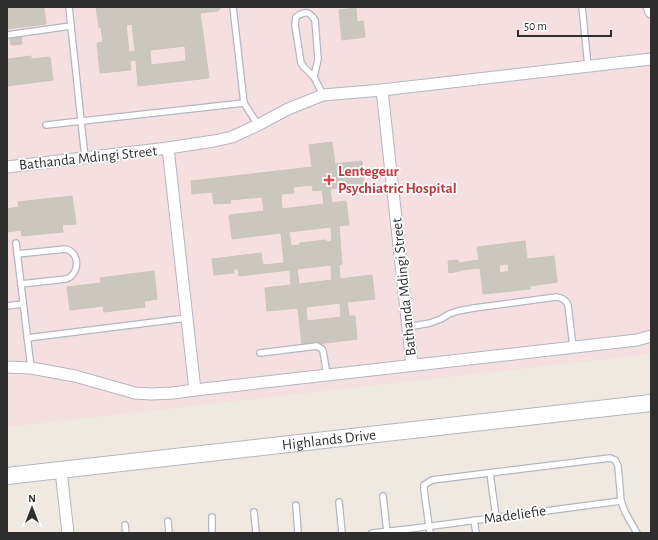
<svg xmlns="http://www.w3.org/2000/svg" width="658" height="540" viewBox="0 0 658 540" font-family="'Alegreya Sans',sans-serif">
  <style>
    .medical { fill: #f5dfe0 }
    .building { fill: #cbc7bf; stroke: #cbc5ba; fill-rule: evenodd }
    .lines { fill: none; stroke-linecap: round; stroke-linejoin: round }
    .lane-casing { stroke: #b4b7c1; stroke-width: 8 }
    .street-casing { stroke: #b4b7c1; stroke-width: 13 }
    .secondary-casing { stroke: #b4b7c1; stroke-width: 18 }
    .lane { stroke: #fff; stroke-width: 5.5 }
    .street { stroke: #fff; stroke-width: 11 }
    .secondary { stroke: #fff; stroke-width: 16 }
    .health-dot { fill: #e0444e; stroke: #fff; stroke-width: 1.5 }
    .labels { text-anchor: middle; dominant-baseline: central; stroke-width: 3.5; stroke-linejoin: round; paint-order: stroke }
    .street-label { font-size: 15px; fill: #2e2e2e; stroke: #fff }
    .health-label { font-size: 15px; font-weight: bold; fill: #be3a42; stroke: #fff; text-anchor: start }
  </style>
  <rect width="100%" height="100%" fill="#efe9e1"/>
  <path class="medical" d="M 7,7 L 651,7 L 651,354 L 7,427 Z"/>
  <g class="building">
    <path d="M 7,7 L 44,7 L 46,24 L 7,29 Z"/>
    <path d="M 96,7 L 222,7 L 218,11 L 200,13 L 209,78 L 138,86 L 136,60 L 130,61 L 131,70 L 100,73 L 97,43 L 103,42 L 101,27 L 99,28 ZM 132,24 L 135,51 L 129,52 L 126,25 ZM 185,46 L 186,61 L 151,65 L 150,50 Z"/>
    <path d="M 356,8 L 357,22 L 363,21 L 365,37 L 342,40 L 339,10 Z"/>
    <path d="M 21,37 L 22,44 L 11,45 L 10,38 Z"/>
    <path d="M 31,56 L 31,59 L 50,57 L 53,80 L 7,86 L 7,59 Z"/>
    <path d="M 332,142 L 335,164 L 362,161 L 364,185 L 330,189 L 332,203 L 346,201 L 349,225 L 339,226 L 342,264 L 339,265 L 340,279 L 372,275 L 375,299 L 347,302 L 349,316 L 355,316 L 357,339 L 302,346 L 298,308 L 267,311 L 265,288 L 291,285 L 290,270 L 239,276 L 238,269 L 234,269 L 234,273 L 214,275 L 212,259 L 261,253 L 263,265 L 284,263 L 281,233 L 232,239 L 229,215 L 264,211 L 262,197 L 230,200 L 231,203 L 214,204 L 212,192 L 192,194 L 191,181 L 312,167 L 309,145 ZM 312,185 L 313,191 L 322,190 L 324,204 L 282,209 L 281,194 L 294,193 L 293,187 ZM 331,227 L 332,241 L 326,242 L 326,240 L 300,243 L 300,245 L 291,246 L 289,232 ZM 331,265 L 332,280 L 299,284 L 297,269 ZM 340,303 L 341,317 L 307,321 L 306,307 Z"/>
    <path d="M 72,196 L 76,224 L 62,225 L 63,232 L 22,236 L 21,230 L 7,232 L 7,209 L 19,207 L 18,202 Z"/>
    <path d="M 525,241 L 527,259 L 554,256 L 557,282 L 530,286 L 530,289 L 483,294 L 480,268 L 460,270 L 460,271 L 449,273 L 448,261 L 458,260 L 459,263 L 479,260 L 477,247 ZM 508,264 L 509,271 L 500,273 L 499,265 Z"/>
    <path d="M 154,271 L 157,299 L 144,301 L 145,307 L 104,312 L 103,306 L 70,310 L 67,287 L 101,283 L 100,278 Z"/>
  </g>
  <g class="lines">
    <defs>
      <g id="lane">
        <path d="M 69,7 L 85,158"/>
        <path d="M 582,7 L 588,66"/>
        <path d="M 7,35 L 71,26"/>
        <path d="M 314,77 L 318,59 L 315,20 C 309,11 305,11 296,17 L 295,25 L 301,63 L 304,67 L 314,77 L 323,95"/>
        <path d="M 244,103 L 258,125"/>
        <path d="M 46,125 L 244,103 L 233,7"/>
        <path d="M 16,243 L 31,368"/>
        <path d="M 17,254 L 66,249 C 80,253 80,274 66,279 L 21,284"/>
        <path d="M 7,306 L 23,304"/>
        <path d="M 408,327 L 430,323 L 441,319 L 449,314 L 458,311 L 474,308 L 556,297 C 562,298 565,299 568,305 L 573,347"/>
        <path d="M 27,338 L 187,318"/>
        <path d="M 260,353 L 317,346 L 322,349 L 323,351 L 327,375"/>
        <path d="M 490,473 L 496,517"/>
        <path d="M 383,496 L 387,532"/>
        <path d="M 339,502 L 342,533"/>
        <path d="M 296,505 L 298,533"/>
        <path d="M 254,512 L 256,533"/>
        <path d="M 212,517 L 212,533"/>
        <path d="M 474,520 L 476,533"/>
        <path d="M 168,521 L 169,533"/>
        <path d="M 125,525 L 126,533"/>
        <path d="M 372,533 L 409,529 L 621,501"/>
        <path d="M 430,533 L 424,490 L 424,485 L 432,480 L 610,458 L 615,460 L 618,466 L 621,501 L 625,512 L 637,533"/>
      </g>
      <g id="street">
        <path d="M 649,7 L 651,12"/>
        <path d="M 382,90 L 412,365"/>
        <path d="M 168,148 L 195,390"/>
        <path d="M 7,167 L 168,148 L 214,141 L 232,137 L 258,125 L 288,109 L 323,95 L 382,90 L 651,59"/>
        <path d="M 7,367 L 31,368 L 75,376 L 135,393 L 151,394 L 173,393 L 195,390 L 637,340 L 651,336"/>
        <path d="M 61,471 L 68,533"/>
      </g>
      <g id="secondary">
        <path id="s1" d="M 7,476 L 651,403"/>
      </g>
    </defs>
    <use href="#lane" class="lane-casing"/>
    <use href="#street" class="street-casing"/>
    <use href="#secondary" class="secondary-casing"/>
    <use href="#lane" class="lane"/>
    <use href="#street" class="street"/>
    <use href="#secondary" class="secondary"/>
  </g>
  <path class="health-dot" d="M327 174h4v4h4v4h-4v4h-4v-4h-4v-4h4z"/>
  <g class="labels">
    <g class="street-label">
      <text transform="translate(88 158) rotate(-6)">Bathanda Mdingi Street</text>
      <text transform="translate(404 287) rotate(-96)">Bathanda Mdingi Street</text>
      <text stroke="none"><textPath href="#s1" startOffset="324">Highlands Drive</textPath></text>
      <text transform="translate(515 515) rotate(-8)">Madeliefie</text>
    </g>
    <g class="health-label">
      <text x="338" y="171">Lentegeur<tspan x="338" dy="17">Psychiatric Hospital</tspan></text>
    </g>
  </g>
  <rect width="658" height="540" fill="none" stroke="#2e2e2e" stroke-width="16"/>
  <g transform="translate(32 508)" stroke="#ffffff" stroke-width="3" paint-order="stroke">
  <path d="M0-3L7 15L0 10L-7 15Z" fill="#2e2e2e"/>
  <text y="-6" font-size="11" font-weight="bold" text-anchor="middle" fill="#2e2e2e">N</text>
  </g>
  <path d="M518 30v6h93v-6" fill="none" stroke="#2e2e2e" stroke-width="2"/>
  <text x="524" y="30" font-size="12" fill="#2e2e2e" stroke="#ffffff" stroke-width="3" paint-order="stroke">50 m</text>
</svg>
